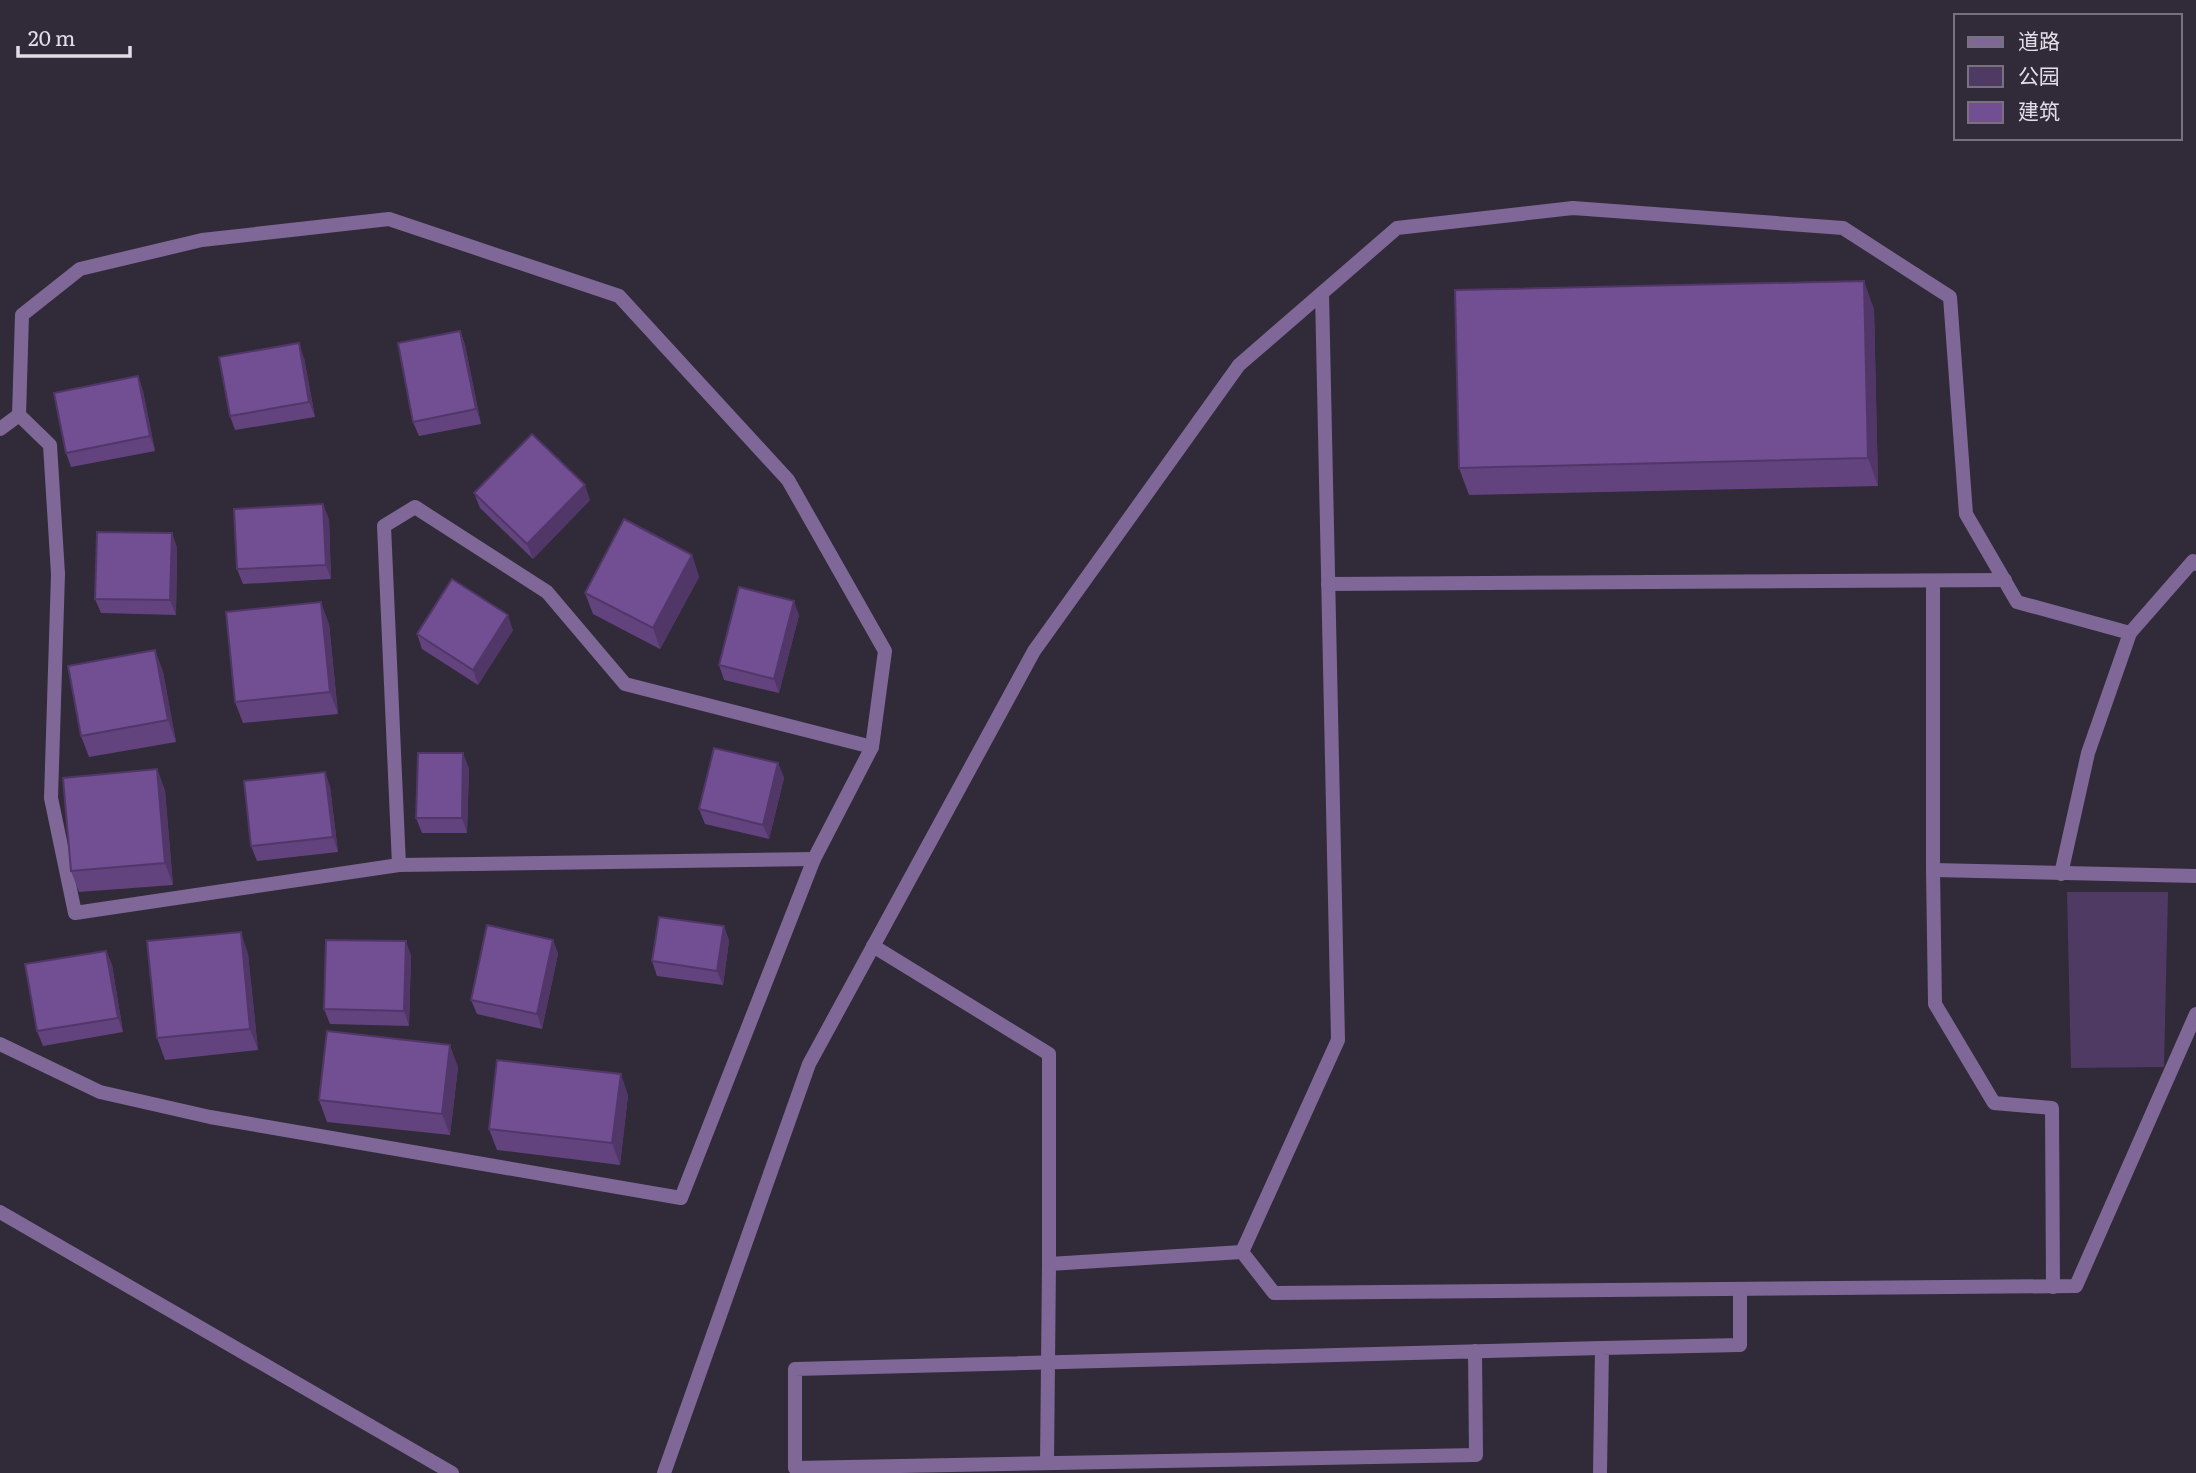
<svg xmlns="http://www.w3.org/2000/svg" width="2196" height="1473" viewBox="0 0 2196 1473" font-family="Literata,'Noto Sans SC',serif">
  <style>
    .green { fill: #4f3a63 }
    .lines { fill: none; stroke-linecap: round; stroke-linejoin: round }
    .minor { stroke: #7f6797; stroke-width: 14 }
    .wall { fill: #62437e }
    .shaded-wall { fill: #503767 }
    .building { fill: #724e93; stroke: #503767; stroke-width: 2 }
  </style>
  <rect width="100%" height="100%" fill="#312a39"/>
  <path class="green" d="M 2067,892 L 2168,892 L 2164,1067 L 2071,1068 Z"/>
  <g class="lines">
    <g class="minor">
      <path d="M 0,429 L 19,415 L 50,445 L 58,574 L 51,798 L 75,913 L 399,865 L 384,526 L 415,507 L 547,592 L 625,684 L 872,747"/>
      <path d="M 1933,581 L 1933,870 L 1935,1004 L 1994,1103 L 2052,1108 L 2053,1287"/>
      <path d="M 1328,584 L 2005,580"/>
      <path d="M 399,865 L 814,859"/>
      <path d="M 1933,870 L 2196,876"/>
      <path d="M 2061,874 L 2088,753 L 2130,633"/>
      <path d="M 873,946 L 1049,1054 L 1049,1264 L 1242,1252 L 1274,1293 L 2076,1286 L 2196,1014"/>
      <path d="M 0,1044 L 100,1092 L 210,1117 L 681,1198 L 814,859 L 872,747 L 885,651 L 788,480 L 619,296 L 389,219 L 202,240 L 80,269 L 22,315 L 19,415"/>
      <path d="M 0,1212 L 452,1473"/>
      <path d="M 1242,1252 L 1338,1040 L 1322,293"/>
      <path d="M 1475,1351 L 1476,1455 L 795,1468 L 795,1369 C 1064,1362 1333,1355 1602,1348"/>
      <path d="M 1047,1463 L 1049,1264"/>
      <path d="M 664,1473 L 809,1064 L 1034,651 L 1239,365 L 1397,228 L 1573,208 L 1843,228 L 1950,297 L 1966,514 L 2017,602 L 2130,633 L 2193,561 L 2196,564"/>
      <path d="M 1600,1473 L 1602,1348 L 1740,1345 L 1740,1289"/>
    </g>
  </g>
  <g class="wall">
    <path d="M 1874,309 L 1878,486 L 1469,495 L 1459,468 Z"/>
    <path d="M 460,331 L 465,345 L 481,424 L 419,436 L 413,422 Z"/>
    <path d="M 304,358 L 315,417 L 235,430 L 230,416 Z"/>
    <path d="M 138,376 L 143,391 L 155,451 L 71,467 L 66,453 Z"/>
    <path d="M 474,493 L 590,500 L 533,559 L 480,508 Z"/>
    <path d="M 329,519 L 331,579 L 243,584 L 237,569 Z"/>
    <path d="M 172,533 L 177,548 L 176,615 L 101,613 L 95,599 Z"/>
    <path d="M 692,555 L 699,577 L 660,649 L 593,614 L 585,593 Z"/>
    <path d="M 799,615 L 779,693 L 724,680 L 719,665 Z"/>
    <path d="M 329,624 L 338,714 L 243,723 L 235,702 Z"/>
    <path d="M 513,630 L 478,685 L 422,649 L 417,634 Z"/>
    <path d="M 155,650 L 163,672 L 176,742 L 89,757 L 81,736 Z"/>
    <path d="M 778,763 L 784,778 L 769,839 L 705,824 L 699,809 Z"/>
    <path d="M 469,768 L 467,833 L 422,833 L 416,818 Z"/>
    <path d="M 157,769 L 165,791 L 173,885 L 79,892 L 71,871 Z"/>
    <path d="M 325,772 L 330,787 L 338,852 L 257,861 L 251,846 Z"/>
    <path d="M 724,926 L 729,941 L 723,985 L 657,976 L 652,961 Z"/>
    <path d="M 553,940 L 558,954 L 542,1029 L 477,1014 L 471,1000 Z"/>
    <path d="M 106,951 L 112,965 L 123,1032 L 43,1046 L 37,1031 Z"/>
    <path d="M 248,954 L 258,1050 L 165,1060 L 157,1038 Z"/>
    <path d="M 411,955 L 409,1026 L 330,1024 L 324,1009 Z"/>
    <path d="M 458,1067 L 450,1135 L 327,1122 L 319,1100 Z"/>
    <path d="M 628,1095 L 620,1165 L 497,1150 L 489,1129 Z"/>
  </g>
  <g class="shaded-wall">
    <path d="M 1864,281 L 1874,309 L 1878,486 L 1868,458 Z"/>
    <path d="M 460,331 L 465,345 L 481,424 L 476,409 Z"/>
    <path d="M 299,343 L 304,358 L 315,417 L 309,402 Z"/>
    <path d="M 138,376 L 143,391 L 155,451 L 150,436 Z"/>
    <path d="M 585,485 L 590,500 L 533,559 L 527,544 Z"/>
    <path d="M 323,504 L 329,519 L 331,579 L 326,565 Z"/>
    <path d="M 172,533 L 177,548 L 176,615 L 170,600 Z"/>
    <path d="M 692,555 L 699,577 L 660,649 L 653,628 Z"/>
    <path d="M 794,601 L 799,615 L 779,693 L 774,679 Z"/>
    <path d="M 321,602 L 329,624 L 338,714 L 330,692 Z"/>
    <path d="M 508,615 L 513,630 L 478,685 L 473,670 Z"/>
    <path d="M 155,650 L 163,672 L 176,742 L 168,720 Z"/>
    <path d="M 463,753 L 469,768 L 467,833 L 462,818 Z"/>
    <path d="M 778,763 L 784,778 L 769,839 L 763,825 Z"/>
    <path d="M 157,769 L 165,791 L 173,885 L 165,863 Z"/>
    <path d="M 325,772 L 330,787 L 338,852 L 333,837 Z"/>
    <path d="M 724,926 L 729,941 L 723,985 L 717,971 Z"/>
    <path d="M 241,932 L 248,954 L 258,1050 L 250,1029 Z"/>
    <path d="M 553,940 L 558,954 L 542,1029 L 537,1014 Z"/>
    <path d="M 406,941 L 411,955 L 409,1026 L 404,1011 Z"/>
    <path d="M 106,951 L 112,965 L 123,1032 L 118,1018 Z"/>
    <path d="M 450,1045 L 458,1067 L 450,1135 L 442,1114 Z"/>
    <path d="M 621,1074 L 628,1095 L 620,1165 L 612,1143 Z"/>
  </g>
  <g class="building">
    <path d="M 1864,281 L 1868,458 L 1459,468 L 1455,290 Z"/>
    <path d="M 460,331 L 476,409 L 413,422 L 398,343 Z"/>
    <path d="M 299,343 L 309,402 L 230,416 L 219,357 Z"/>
    <path d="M 138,376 L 150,436 L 66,453 L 54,393 Z"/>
    <path d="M 532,434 L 585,485 L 527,544 L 474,493 Z"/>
    <path d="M 323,504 L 326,565 L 237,569 L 234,509 Z"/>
    <path d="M 624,519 L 692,555 L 653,628 L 585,593 Z"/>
    <path d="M 97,532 L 172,533 L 170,600 L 95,599 Z"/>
    <path d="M 452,579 L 508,615 L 473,670 L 417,634 Z"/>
    <path d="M 739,587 L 794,601 L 774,679 L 719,665 Z"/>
    <path d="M 321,602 L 330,692 L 235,702 L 226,612 Z"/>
    <path d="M 155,650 L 168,720 L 81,736 L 68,666 Z"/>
    <path d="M 714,748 L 778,763 L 763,825 L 699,809 Z"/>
    <path d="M 418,753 L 463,753 L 462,818 L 416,818 Z"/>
    <path d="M 157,769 L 165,863 L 71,871 L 63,778 Z"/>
    <path d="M 325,772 L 333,837 L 251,846 L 244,781 Z"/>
    <path d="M 659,917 L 724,926 L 717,971 L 652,961 Z"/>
    <path d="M 487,925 L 553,940 L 537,1014 L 471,1000 Z"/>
    <path d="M 241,932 L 250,1029 L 157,1038 L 147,941 Z"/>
    <path d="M 326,940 L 406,941 L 404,1011 L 324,1009 Z"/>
    <path d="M 106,951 L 118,1018 L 37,1031 L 25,964 Z"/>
    <path d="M 327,1031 L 450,1045 L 442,1114 L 319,1100 Z"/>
    <path d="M 497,1060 L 621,1074 L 612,1143 L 489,1129 Z"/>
  </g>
  <rect x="1954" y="14" width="228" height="126" fill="#312a39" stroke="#78727f" stroke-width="2"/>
  <rect x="1968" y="37" width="35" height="10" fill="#7f6797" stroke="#78727f" stroke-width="2"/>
  <text x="2018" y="49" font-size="21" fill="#e2dde7">道路</text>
  <rect x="1968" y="66" width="35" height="21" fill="#4f3a63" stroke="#78727f" stroke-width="2"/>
  <text x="2018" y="84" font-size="21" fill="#e2dde7">公园</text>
  <rect x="1968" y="102" width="35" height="21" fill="#724e93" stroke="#78727f" stroke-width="2"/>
  <text x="2018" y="119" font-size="21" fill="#e2dde7">建筑</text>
  <path d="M18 46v10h112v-10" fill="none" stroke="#e2dde7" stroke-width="3.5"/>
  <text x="28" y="46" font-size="21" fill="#e2dde7" stroke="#312a39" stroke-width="5" paint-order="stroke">20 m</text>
</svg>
